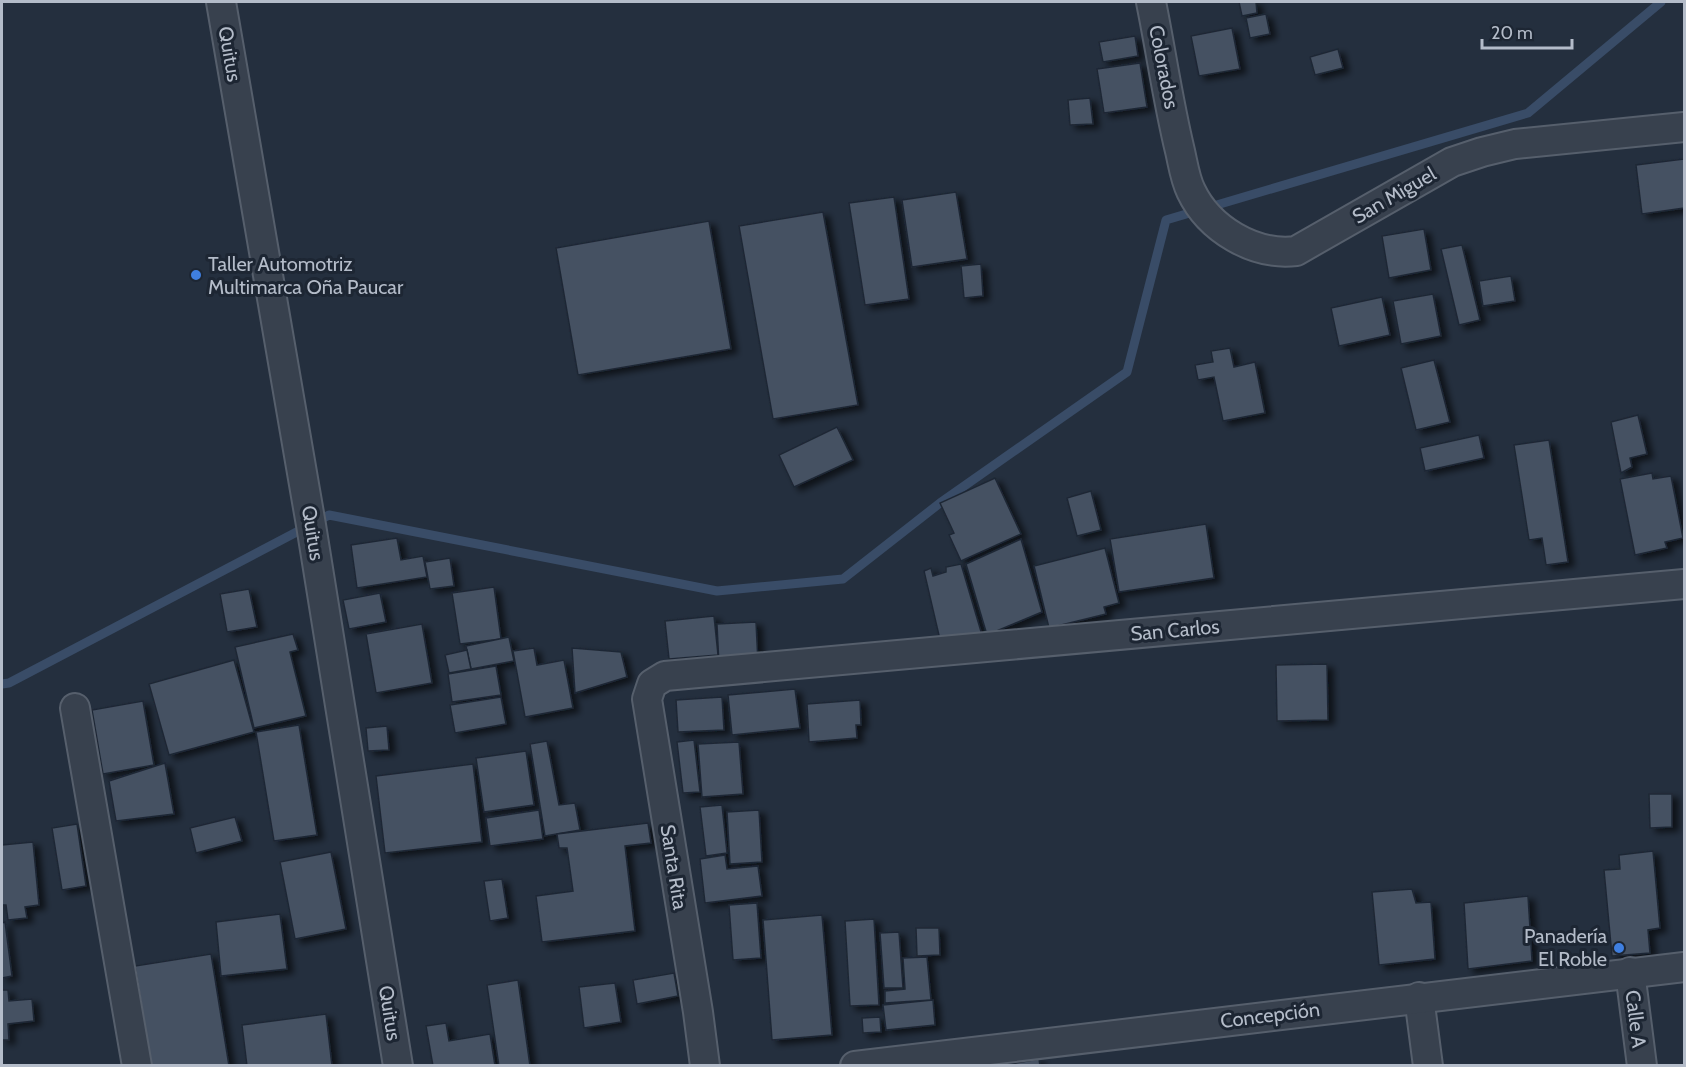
<svg xmlns="http://www.w3.org/2000/svg" width="1686" height="1067" viewBox="0 0 1686 1067" font-family="Cabin,sans-serif">
  <style>
    .lines { fill: none; stroke-linecap: round; stroke-linejoin: round }
    .stream { stroke: #394c67; stroke-width: 9 }
    .building { fill: #455162; stroke: #1f2835; stroke-width: 1.5; filter: url(#shadow) }
    .minor-casing { stroke: #565f6c; stroke-width: 32 }
    .minor { stroke: #38414e; stroke-width: 28 }
    .shop-dot { fill: #3f7fe0; stroke: #1d2633; stroke-width: 2 }
    .labels { text-anchor: middle; dominant-baseline: central; stroke-width: 6; stroke-linejoin: round; paint-order: stroke }
    .street-label { font-size: 20px; fill: #b4bcc9; stroke: #1d2633 }
    .poi-label { font-size: 20px; fill: #b4bcc9; stroke: #1d2633; text-anchor: start }
  </style>
  <defs>
    <filter id="shadow"><feDropShadow dx="6" dy="4" stdDeviation="3" flood-color="#0009"/></filter>
  </defs>
  <rect width="100%" height="100%" fill="#242f3e"/>
  <g class="lines">
    <path class="stream" d="M 2,684 L 9,683 L 329,515 L 717,591 L 843,579 L 940,503 L 1127,372 L 1166,220 L 1528,113 L 1661,2"/>
  </g>
  <g class="building">
    <path d="M 1239,2 L 1256,2 L 1257,13 L 1242,16 Z"/>
    <path d="M 1266,14 L 1270,34 L 1250,38 L 1246,18 Z"/>
    <path d="M 1232,28 L 1240,69 L 1199,76 L 1191,36 Z"/>
    <path d="M 1135,36 L 1138,56 L 1103,62 L 1099,42 Z"/>
    <path d="M 1338,49 L 1343,68 L 1315,75 L 1310,57 Z"/>
    <path d="M 1140,63 L 1147,107 L 1104,113 L 1097,69 Z"/>
    <path d="M 1090,98 L 1093,124 L 1070,125 L 1068,100 Z"/>
    <path d="M 1684,159 L 1684,208 L 1642,214 L 1636,165 Z"/>
    <path d="M 956,192 L 967,259 L 912,267 L 902,200 Z"/>
    <path d="M 894,197 L 909,299 L 865,305 L 849,203 Z"/>
    <path d="M 823,212 L 858,405 L 773,419 L 739,226 Z"/>
    <path d="M 709,221 L 731,349 L 578,375 L 556,248 Z"/>
    <path d="M 1424,229 L 1431,270 L 1389,278 L 1382,236 Z"/>
    <path d="M 1462,245 L 1480,320 L 1459,325 L 1441,249 Z"/>
    <path d="M 981,264 L 983,296 L 964,298 L 961,266 Z"/>
    <path d="M 1511,276 L 1515,301 L 1483,306 L 1479,281 Z"/>
    <path d="M 1433,294 L 1441,336 L 1401,344 L 1393,301 Z"/>
    <path d="M 1382,297 L 1390,335 L 1339,346 L 1331,308 Z"/>
    <path d="M 1230,348 L 1234,367 L 1255,362 L 1265,413 L 1223,421 L 1214,377 L 1198,380 L 1195,365 L 1213,362 L 1211,351 Z"/>
    <path d="M 1434,360 L 1450,422 L 1416,430 L 1401,368 Z"/>
    <path d="M 1638,415 L 1647,454 L 1630,458 L 1632,467 L 1621,473 L 1611,422 Z"/>
    <path d="M 837,427 L 853,460 L 794,487 L 779,455 Z"/>
    <path d="M 1479,435 L 1484,458 L 1425,471 L 1420,448 Z"/>
    <path d="M 1549,440 L 1568,562 L 1546,565 L 1542,538 L 1529,540 L 1514,445 Z"/>
    <path d="M 1652,473 L 1653,479 L 1671,476 L 1683,538 L 1665,542 L 1667,548 L 1635,555 L 1620,479 Z"/>
    <path d="M 995,478 L 1021,534 L 961,561 L 949,535 L 954,533 L 940,503 Z"/>
    <path d="M 1091,491 L 1101,530 L 1077,536 L 1067,498 Z"/>
    <path d="M 1206,524 L 1214,578 L 1119,592 L 1110,539 Z"/>
    <path d="M 397,538 L 401,560 L 423,556 L 427,577 L 357,588 L 351,545 Z"/>
    <path d="M 1021,539 L 1042,612 L 987,635 L 966,564 Z"/>
    <path d="M 1105,548 L 1119,603 L 1104,607 L 1106,614 L 1049,628 L 1034,566 Z"/>
    <path d="M 450,558 L 454,586 L 430,589 L 425,562 Z"/>
    <path d="M 961,564 L 982,635 L 941,644 L 924,571 L 931,568 L 933,576 L 946,572 L 946,567 Z"/>
    <path d="M 494,587 L 501,639 L 460,644 L 452,593 Z"/>
    <path d="M 249,589 L 257,627 L 227,632 L 220,594 Z"/>
    <path d="M 380,593 L 386,622 L 349,629 L 343,600 Z"/>
    <path d="M 714,616 L 718,655 L 669,659 L 665,621 Z"/>
    <path d="M 756,622 L 758,663 L 719,665 L 717,624 Z"/>
    <path d="M 422,624 L 432,683 L 376,693 L 366,634 Z"/>
    <path d="M 293,634 L 298,650 L 290,652 L 306,716 L 254,728 L 235,647 Z"/>
    <path d="M 509,637 L 514,661 L 471,669 L 466,646 Z"/>
    <path d="M 534,648 L 537,665 L 564,660 L 573,708 L 525,717 L 513,651 Z"/>
    <path d="M 572,648 L 621,652 L 627,677 L 575,693 Z"/>
    <path d="M 467,650 L 471,669 L 449,673 L 445,655 Z"/>
    <path d="M 234,660 L 254,732 L 169,755 L 149,684 Z"/>
    <path d="M 1327,664 L 1328,720 L 1277,721 L 1276,665 Z"/>
    <path d="M 496,666 L 501,695 L 452,702 L 448,674 Z"/>
    <path d="M 795,689 L 800,728 L 732,735 L 728,695 Z"/>
    <path d="M 501,697 L 506,724 L 455,733 L 450,705 Z"/>
    <path d="M 722,697 L 724,730 L 678,732 L 676,700 Z"/>
    <path d="M 860,700 L 861,725 L 856,725 L 857,738 L 809,742 L 807,704 Z"/>
    <path d="M 143,701 L 154,765 L 103,774 L 92,710 Z"/>
    <path d="M 299,725 L 317,835 L 274,841 L 256,732 Z"/>
    <path d="M 387,726 L 389,750 L 368,751 L 366,728 Z"/>
    <path d="M 694,740 L 700,792 L 683,793 L 677,742 Z"/>
    <path d="M 547,741 L 559,805 L 575,803 L 580,830 L 545,836 L 530,744 Z"/>
    <path d="M 739,742 L 743,794 L 702,797 L 698,744 Z"/>
    <path d="M 526,751 L 534,805 L 484,812 L 476,758 Z"/>
    <path d="M 165,763 L 174,814 L 116,821 L 109,781 Z"/>
    <path d="M 473,764 L 482,842 L 385,853 L 376,776 Z"/>
    <path d="M 1649,794 L 1672,794 L 1672,827 L 1650,828 Z"/>
    <path d="M 722,805 L 727,853 L 706,856 L 700,807 Z"/>
    <path d="M 539,810 L 543,839 L 490,846 L 486,818 Z"/>
    <path d="M 759,810 L 762,862 L 730,864 L 727,812 Z"/>
    <path d="M 235,817 L 242,841 L 196,853 L 190,828 Z"/>
    <path d="M 648,823 L 651,843 L 625,846 L 635,931 L 542,942 L 536,896 L 573,891 L 567,848 L 559,848 L 557,834 Z"/>
    <path d="M 77,824 L 86,886 L 62,890 L 52,828 Z"/>
    <path d="M 33,842 L 39,905 L 25,907 L 27,918 L 8,920 L 6,905 L 2,905 L 2,845 Z"/>
    <path d="M 1653,851 L 1660,928 L 1648,930 L 1650,953 L 1612,956 L 1604,870 L 1620,869 L 1619,855 Z"/>
    <path d="M 331,852 L 346,929 L 295,939 L 280,862 Z"/>
    <path d="M 725,855 L 727,869 L 758,866 L 762,896 L 705,903 L 700,859 Z"/>
    <path d="M 502,879 L 508,918 L 490,921 L 484,881 Z"/>
    <path d="M 1412,889 L 1416,903 L 1431,902 L 1435,959 L 1379,965 L 1372,892 Z"/>
    <path d="M 1528,896 L 1532,961 L 1468,969 L 1464,903 Z"/>
    <path d="M 757,903 L 761,958 L 733,960 L 729,905 Z"/>
    <path d="M 280,914 L 287,969 L 221,976 L 216,922 Z"/>
    <path d="M 822,915 L 832,1035 L 772,1040 L 763,920 Z"/>
    <path d="M 874,919 L 879,1005 L 850,1006 L 845,921 Z"/>
    <path d="M 5,922 L 12,976 L 2,978 L 2,923 Z"/>
    <path d="M 916,928 L 939,928 L 940,955 L 917,956 Z"/>
    <path d="M 899,932 L 903,988 L 884,988 L 880,933 Z"/>
    <path d="M 211,954 L 229,1066 L 151,1066 L 135,966 Z"/>
    <path d="M 927,957 L 931,1000 L 885,1003 L 885,991 L 905,989 L 903,958 Z"/>
    <path d="M 674,973 L 678,996 L 637,1004 L 633,980 Z"/>
    <path d="M 518,980 L 530,1066 L 499,1066 L 487,985 Z"/>
    <path d="M 615,983 L 621,1022 L 584,1028 L 579,987 Z"/>
    <path d="M 2,990 L 8,990 L 9,1001 L 32,999 L 34,1021 L 8,1024 L 9,1040 L 2,1040 Z"/>
    <path d="M 933,1000 L 935,1025 L 886,1030 L 883,1005 Z"/>
    <path d="M 326,1014 L 332,1066 L 247,1066 L 242,1025 Z"/>
    <path d="M 880,1017 L 881,1032 L 863,1033 L 862,1018 Z"/>
    <path d="M 446,1023 L 449,1041 L 490,1034 L 495,1066 L 433,1066 L 426,1026 Z"/>
    <path d="M 1039,1059 L 1040,1066 L 999,1066 Z"/>
  </g>
  <g class="lines">
    <defs>
      <g id="minor">
        <path d="M 221,2 L 311,525 L 398,1066"/>
        <path d="M 1151,2 C 1161,51 1168,102 1180,151 C 1183,164 1185,179 1191,191 C 1209,229 1254,256 1296,251 L 1452,162 L 1482,152 L 1515,144 L 1684,127"/>
        <path d="M 75,708 L 137,1066"/>
        <path d="M 1630,972 L 1642,1066"/>
        <path d="M 1419,997 L 1428,1066"/>
        <path d="M 705,1066 L 698,1012 L 647,699 L 652,684 L 665,676 L 1684,584"/>
        <path d="M 855,1066 L 1684,967"/>
      </g>
    </defs>
    <use href="#minor" class="minor-casing"/>
    <use href="#minor" class="minor"/>
  </g>
  <g class="shop-dot">
    <circle cx="196" cy="275" r="6"/>
    <circle cx="1619" cy="948" r="6"/>
  </g>
  <g class="labels">
    <g class="street-label">
      <text transform="translate(230 54) rotate(80)">Quitus</text>
      <text transform="translate(1164 67) rotate(79)">Colorados</text>
      <text transform="translate(1394 195) rotate(-30)">San Miguel</text>
      <text transform="translate(313 533) rotate(81)">Quitus</text>
      <text transform="translate(1175 630) rotate(-5)">San Carlos</text>
      <text transform="translate(674 867) rotate(81)">Santa Rita</text>
      <text transform="translate(390 1013) rotate(81)">Quitus</text>
      <text transform="translate(1270 1015) rotate(-7)">Concepción</text>
      <text transform="translate(1636 1019) rotate(83)">Calle A</text>
    </g>
    <g class="poi-label">
      <text x="208" y="264">Taller Automotriz<tspan x="208" dy="23">Multimarca Oña Paucar</tspan></text>
      <text x="1607" y="936" text-anchor="end">Panadería<tspan x="1607" dy="23">El Roble</tspan></text>
    </g>
  </g>
  <rect width="1686" height="1067" fill="none" stroke="#b4bcc9" stroke-width="6"/>
  <path d="M1482 39v9h90v-9" fill="none" stroke="#b4bcc9" stroke-width="3"/>
  <text x="1491" y="39" font-size="18" fill="#b4bcc9" stroke="#1d2633" stroke-width="4.5" paint-order="stroke">20 m</text>
</svg>
